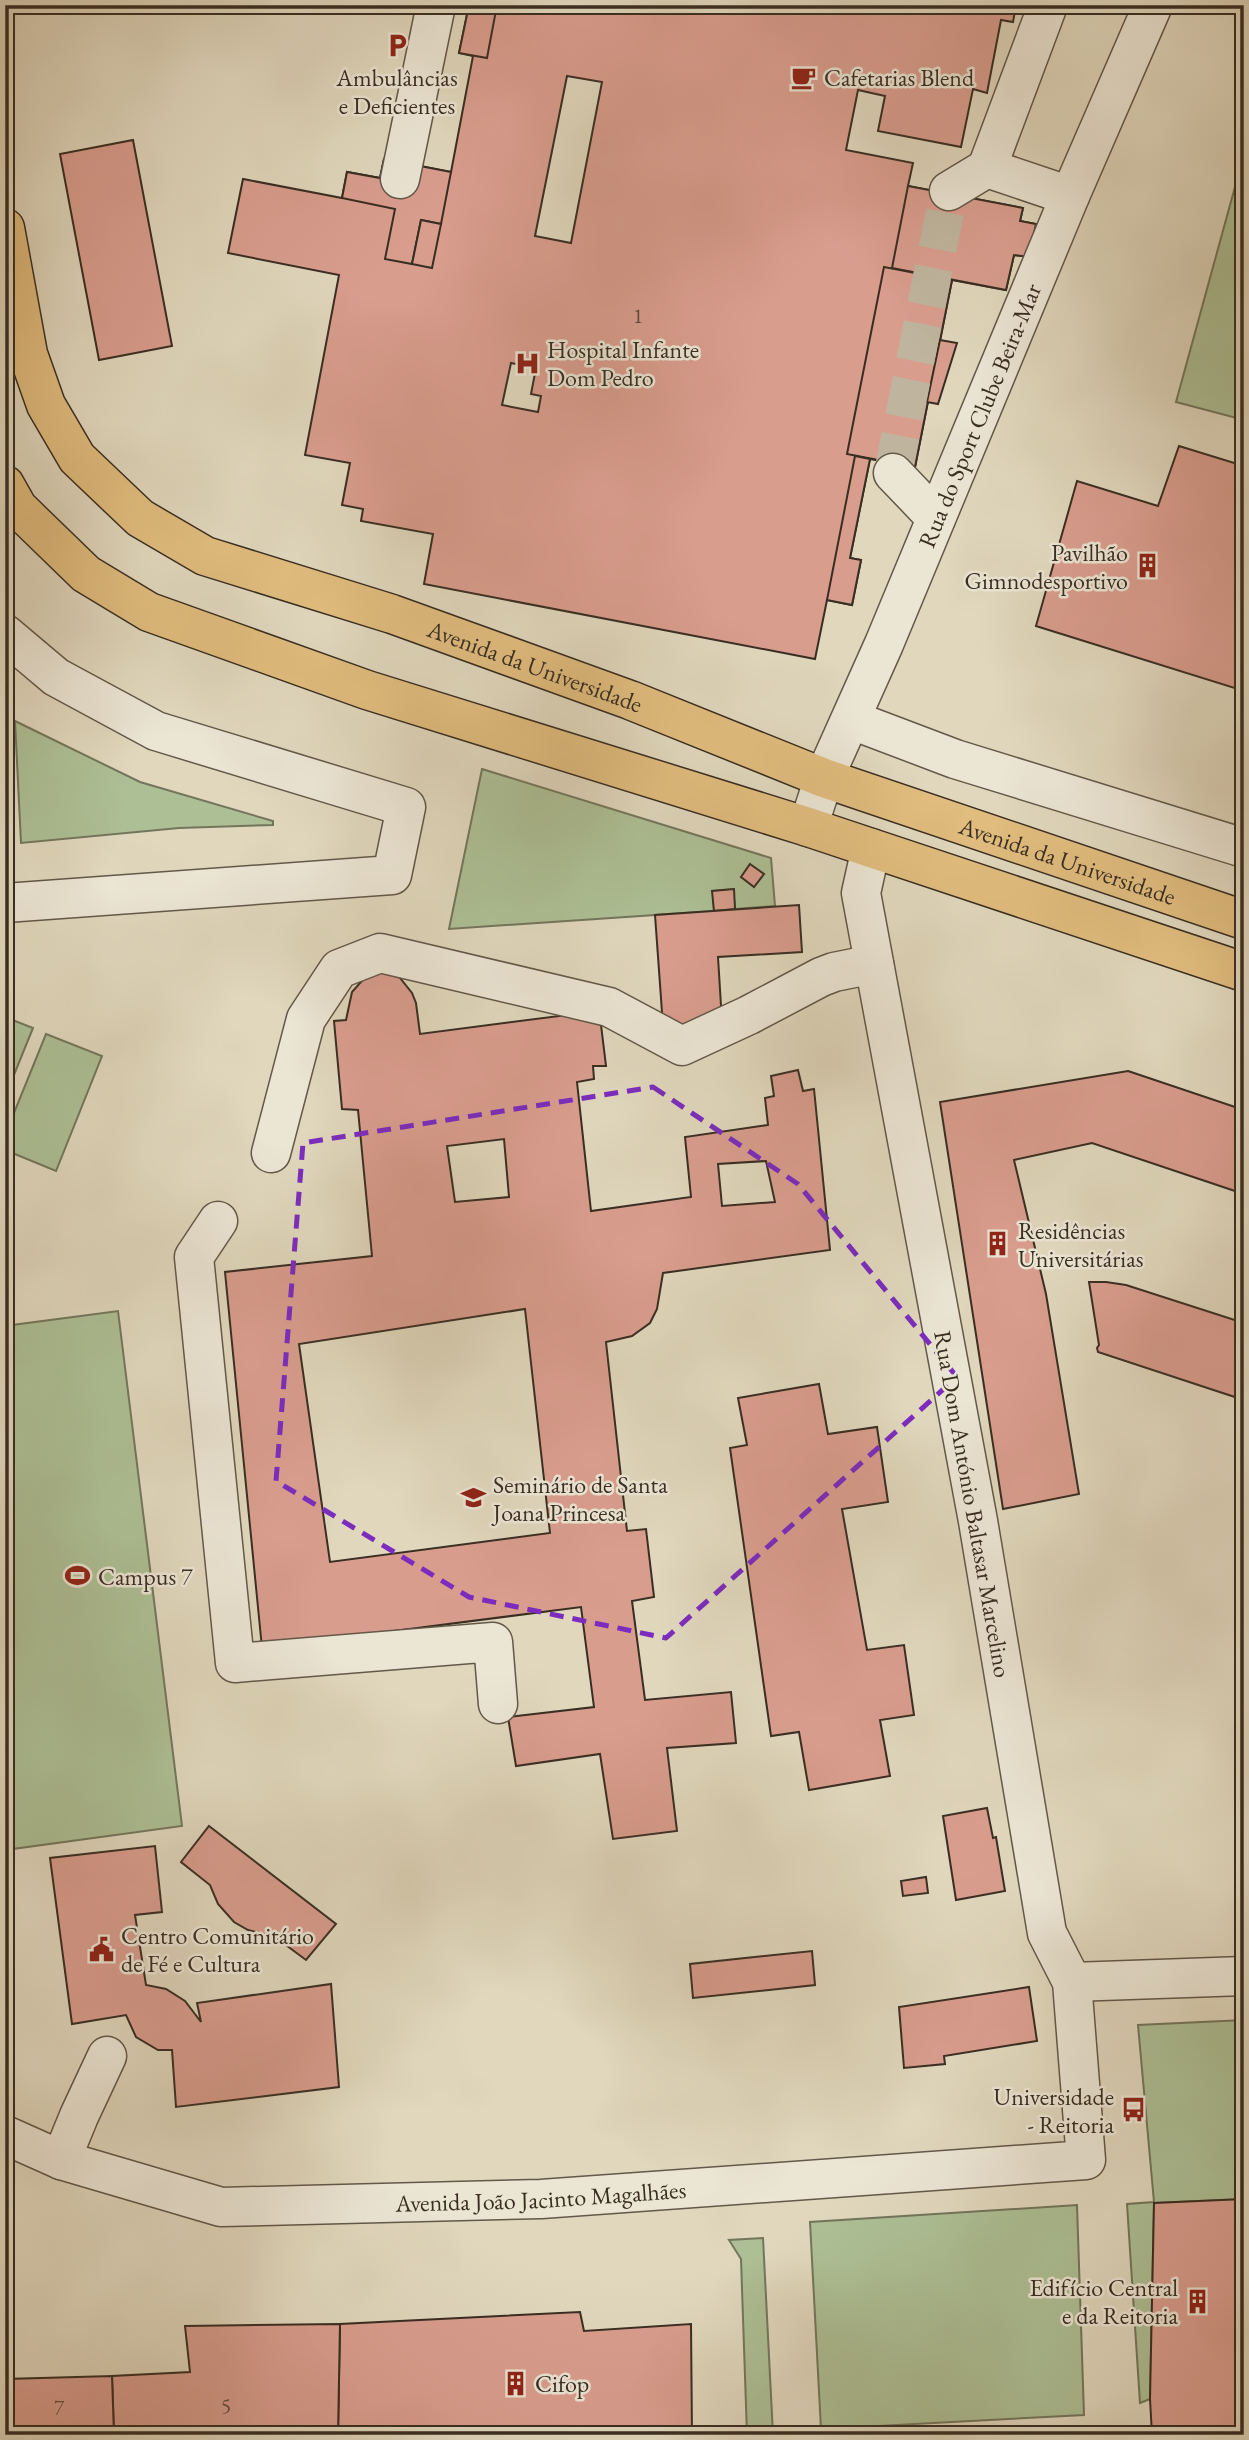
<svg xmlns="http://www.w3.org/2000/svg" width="1249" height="2440" viewBox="0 0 1249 2440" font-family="'EB Garamond',serif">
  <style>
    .green { fill: #adbf95; stroke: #73765c; stroke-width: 2 }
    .building { fill: #d99d8e; stroke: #392e22; stroke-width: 2; fill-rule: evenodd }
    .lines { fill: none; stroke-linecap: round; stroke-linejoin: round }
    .minor-tunnel { stroke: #bfb59e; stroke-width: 38; stroke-dasharray: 38 19; stroke-linecap: butt }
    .minor-casing { stroke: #635849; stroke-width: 41 }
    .major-casing { stroke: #392e22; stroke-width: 41 }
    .minor { stroke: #ebe5d4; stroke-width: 38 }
    .major { stroke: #e0bc7e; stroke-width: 38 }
    .marked { fill: none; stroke: #7b2cbf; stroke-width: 5; stroke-dasharray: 14 9; stroke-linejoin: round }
    .labels { text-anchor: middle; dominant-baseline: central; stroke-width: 5; stroke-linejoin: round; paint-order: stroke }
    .number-label { font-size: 21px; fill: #614a3d }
    .poi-label { font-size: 24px; fill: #392e22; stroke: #ebe5d4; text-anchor: start }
    .street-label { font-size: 24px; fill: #392e22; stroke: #ebe5d4 }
  </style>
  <rect width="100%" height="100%" fill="#e0d7bd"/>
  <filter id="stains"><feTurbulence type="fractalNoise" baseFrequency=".00286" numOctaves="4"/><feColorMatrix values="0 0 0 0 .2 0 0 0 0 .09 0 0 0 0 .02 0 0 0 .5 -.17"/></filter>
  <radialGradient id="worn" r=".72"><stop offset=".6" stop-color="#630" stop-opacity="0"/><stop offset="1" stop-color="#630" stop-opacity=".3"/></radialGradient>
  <g class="green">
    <path d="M 1244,154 L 1244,420 L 1176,402 Z"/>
    <path d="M 15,721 L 140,782 L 273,821 L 273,825 L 179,828 L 21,843 Z"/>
    <path d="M 482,769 L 771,858 L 775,906 L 735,909 L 733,889 L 713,891 L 714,911 L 449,929 Z"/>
    <path d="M 5,1017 L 33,1028 L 5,1097 Z"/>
    <path d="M 46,1034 L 102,1056 L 56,1171 L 5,1150 L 5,1135 Z"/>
    <path d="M 118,1311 L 182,1826 L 5,1850 L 5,1326 Z"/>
    <path d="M 1244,2020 L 1244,2199 L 1154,2203 L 1150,2399 L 1140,2403 L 1127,2204 L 1154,2202 L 1138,2025 Z"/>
    <path d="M 1077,2205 L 1084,2415 L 821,2429 L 810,2222 Z"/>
    <path d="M 763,2238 L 773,2435 L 747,2435 L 741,2259 L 729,2240 Z"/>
  </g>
  <g class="building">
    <path d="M 469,5 L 1016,5 L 1013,22 L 1001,20 L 987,93 L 973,89 L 961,147 L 878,131 L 885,96 L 858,90 L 846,150 L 913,163 L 908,186 L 1023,208 L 1020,221 L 1036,224 L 1029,257 L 1014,255 L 1006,290 L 952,280 L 915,467 L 870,459 L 850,558 L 861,560 L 852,605 L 827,600 L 815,659 L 424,584 L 433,534 L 361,521 L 363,509 L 342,505 L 350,463 L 305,455 L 339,275 L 228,253 L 243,179 L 342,198 L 347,172 L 380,178 L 384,159 L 451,172 L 473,56 L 459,53 ZM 567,76 L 602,82 L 571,243 L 535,236 ZM 511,363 L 536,368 L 531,394 L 541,396 L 538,412 L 502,405 Z"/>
    <path d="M 469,5 L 497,5 L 487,58 L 459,53 Z"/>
    <path d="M 133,140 L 172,346 L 99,360 L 60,154 Z"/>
    <path d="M 384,159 L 451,172 L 441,224 L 421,220 L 412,264 L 385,259 L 395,209 L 342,198 L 347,172 L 380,178 Z"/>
    <path d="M 908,186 L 1023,208 L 1020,221 L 1036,224 L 1029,257 L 1014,255 L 1006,290 L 892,268 Z"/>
    <path d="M 421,220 L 441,224 L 432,268 L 412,264 Z"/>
    <path d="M 884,267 L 952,280 L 915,467 L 847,454 Z"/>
    <path d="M 940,340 L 957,343 L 938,404 L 927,402 Z"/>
    <path d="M 1179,446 L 1244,466 L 1244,691 L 1036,626 L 1077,481 L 1158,506 Z"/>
    <path d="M 855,456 L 870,459 L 850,558 L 861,560 L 852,605 L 827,600 Z"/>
    <path d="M 750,864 L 764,874 L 754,887 L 741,877 Z"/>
    <path d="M 734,889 L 735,909 L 714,911 L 712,891 Z"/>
    <path d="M 799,905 L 802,952 L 718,957 L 722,1022 L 663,1026 L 655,915 Z"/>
    <path d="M 382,970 L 392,972 L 400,978 L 412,993 L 416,1003 L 420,1034 L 590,1012 L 601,1025 L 606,1066 L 593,1066 L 594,1079 L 577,1082 L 591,1211 L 691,1197 L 685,1137 L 768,1125 L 765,1098 L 774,1096 L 771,1076 L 798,1070 L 803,1091 L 814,1089 L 830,1250 L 663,1273 L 657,1309 L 650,1323 L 632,1336 L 606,1342 L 627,1531 L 646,1529 L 654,1597 L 632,1601 L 645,1700 L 731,1692 L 736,1743 L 667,1748 L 677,1831 L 613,1839 L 600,1754 L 516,1766 L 508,1717 L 594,1707 L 581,1607 L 262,1648 L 225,1272 L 372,1256 L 358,1110 L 342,1109 L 334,1021 L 346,1020 L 352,992 L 367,975 ZM 504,1139 L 509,1197 L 455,1202 L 447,1146 ZM 766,1161 L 775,1202 L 722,1206 L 718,1164 ZM 525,1309 L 550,1533 L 330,1562 L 299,1344 Z"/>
    <path d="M 1128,1071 L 1244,1110 L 1244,1194 L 1092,1143 L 1014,1160 L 1046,1294 L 1079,1494 L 1003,1509 L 940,1102 Z"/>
    <path d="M 1089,1282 L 1106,1282 L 1126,1285 L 1244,1323 L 1244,1400 L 1098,1352 L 1097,1348 L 1099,1345 Z"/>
    <path d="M 819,1384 L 828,1434 L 877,1427 L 888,1502 L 842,1509 L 867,1650 L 904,1645 L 914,1715 L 880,1720 L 890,1776 L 809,1790 L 799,1732 L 771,1736 L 730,1448 L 747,1445 L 738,1398 Z"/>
    <path d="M 987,1808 L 993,1838 L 996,1837 L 1005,1891 L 956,1900 L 943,1816 Z"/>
    <path d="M 209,1826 L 336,1924 L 306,1960 L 275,1937 L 248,1930 L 234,1922 L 218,1904 L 210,1885 L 181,1862 Z"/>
    <path d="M 155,1846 L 162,1912 L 135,1915 L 146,1985 L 166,1989 L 185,2001 L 201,2022 L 197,2003 L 331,1984 L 339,2087 L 176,2107 L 172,2050 L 158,2050 L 136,2037 L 126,2015 L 72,2024 L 50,1858 Z"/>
    <path d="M 926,1877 L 928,1893 L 903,1896 L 901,1881 Z"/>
    <path d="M 812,1951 L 815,1985 L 693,1998 L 690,1964 Z"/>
    <path d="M 1029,1987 L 1037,2041 L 944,2056 L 945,2064 L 904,2068 L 899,2007 Z"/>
    <path d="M 1244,2199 L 1244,2435 L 1152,2435 L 1150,2399 L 1154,2203 Z"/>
    <path d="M 580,2312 L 584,2331 L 691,2324 L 692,2435 L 338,2435 L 340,2324 Z"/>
    <path d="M 340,2324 L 338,2435 L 114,2435 L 112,2376 L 190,2372 L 185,2326 Z"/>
    <path d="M 112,2376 L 114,2435 L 5,2435 L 5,2379 Z"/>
  </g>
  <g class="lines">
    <path class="minor-tunnel" d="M 893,473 L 949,191"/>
    <defs>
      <g id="minor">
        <path d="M 987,168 L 1048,5"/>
        <path d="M 400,179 L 436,5"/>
        <path d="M 949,191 L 987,168 L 1070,196"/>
        <path d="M 893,473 L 936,518"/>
        <path d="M 5,634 L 56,677 L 156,731 L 406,807 L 392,875 L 5,903"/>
        <path d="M 852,720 L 955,759 L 1244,848"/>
        <path id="s1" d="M 808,827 L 824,778 L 884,644 L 1070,196 L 1153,5"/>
        <path d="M 271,1153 L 306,1019 L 339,969 L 380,953 L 609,1007 L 682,1046 L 749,1015 L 821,977 L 834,972 L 874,964"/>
        <path d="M 218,1221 L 194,1257 L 235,1663 L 493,1642 L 498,1704"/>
        <path d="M 1072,1982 L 1244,1976"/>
        <path id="s2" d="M 5,2135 L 61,2160 L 221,2207 L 541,2199 L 1086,2160 L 1072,1982 L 1047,1933 L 978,1521 L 861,893 L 871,848"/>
        <path d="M 61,2160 L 79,2116 L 107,2056"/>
      </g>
      <g id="major">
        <path id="s3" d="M 5,228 L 28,354 L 46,405 L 77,458 L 140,518 L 205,556 L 392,614 L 630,700 L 824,778 L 1244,920"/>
        <path d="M 5,485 L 18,508 L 86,574 L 149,612 L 367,690 L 808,827 L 1244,972"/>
      </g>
    </defs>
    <use href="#minor" class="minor-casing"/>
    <use href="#major" class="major-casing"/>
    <use href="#minor" class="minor"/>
    <use href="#major" class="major"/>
  </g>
  <path class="marked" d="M 653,1087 L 798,1184 L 957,1377 L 666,1638 L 469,1597 L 276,1481 L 303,1143 Z"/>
  <defs>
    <symbol id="parking-bare" viewBox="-9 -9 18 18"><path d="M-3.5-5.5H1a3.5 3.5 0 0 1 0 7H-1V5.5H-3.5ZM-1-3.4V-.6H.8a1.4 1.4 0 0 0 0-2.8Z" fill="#8f2418" stroke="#ebe5d4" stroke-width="2.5" paint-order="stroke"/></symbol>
    <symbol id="cafe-bare" viewBox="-9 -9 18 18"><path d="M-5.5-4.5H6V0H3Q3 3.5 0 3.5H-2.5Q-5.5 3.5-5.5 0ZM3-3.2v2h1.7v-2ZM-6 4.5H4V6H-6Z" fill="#8f2418" stroke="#ebe5d4" stroke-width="2.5" paint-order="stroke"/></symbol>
    <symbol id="hospital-bare" viewBox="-9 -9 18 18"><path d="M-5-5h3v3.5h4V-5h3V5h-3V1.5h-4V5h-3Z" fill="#8f2418" stroke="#ebe5d4" stroke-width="2.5" paint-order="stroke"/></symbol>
    <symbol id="building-bare" viewBox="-9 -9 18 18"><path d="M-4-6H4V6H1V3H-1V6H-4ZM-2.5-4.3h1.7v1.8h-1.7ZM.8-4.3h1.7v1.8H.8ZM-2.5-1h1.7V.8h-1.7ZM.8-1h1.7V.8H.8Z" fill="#8f2418" stroke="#ebe5d4" stroke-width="2.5" paint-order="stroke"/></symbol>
    <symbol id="university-bare" viewBox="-9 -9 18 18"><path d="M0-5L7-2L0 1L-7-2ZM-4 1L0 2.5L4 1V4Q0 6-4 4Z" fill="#8f2418" stroke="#ebe5d4" stroke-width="2.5" paint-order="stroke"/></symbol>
    <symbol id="stadium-bare" viewBox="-9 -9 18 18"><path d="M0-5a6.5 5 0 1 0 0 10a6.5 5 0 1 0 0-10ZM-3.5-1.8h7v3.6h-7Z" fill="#8f2418" stroke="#ebe5d4" stroke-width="2.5" paint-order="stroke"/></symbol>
    <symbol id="civic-bare" viewBox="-9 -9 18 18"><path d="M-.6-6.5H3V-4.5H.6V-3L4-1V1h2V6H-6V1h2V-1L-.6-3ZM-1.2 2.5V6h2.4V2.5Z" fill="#8f2418" stroke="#ebe5d4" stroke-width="2.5" paint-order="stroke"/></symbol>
    <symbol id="bus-bare" viewBox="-9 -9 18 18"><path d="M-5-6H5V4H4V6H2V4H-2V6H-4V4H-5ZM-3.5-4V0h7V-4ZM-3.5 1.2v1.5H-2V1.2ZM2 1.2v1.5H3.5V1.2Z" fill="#8f2418" stroke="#ebe5d4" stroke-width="2.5" paint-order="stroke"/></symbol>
  </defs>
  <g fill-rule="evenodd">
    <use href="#parking-bare" x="380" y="28" width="35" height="35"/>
    <use href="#cafe-bare" x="786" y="60" width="35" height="35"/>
    <use href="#hospital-bare" x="510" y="346" width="35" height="35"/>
    <use href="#building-bare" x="1130" y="548" width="35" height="35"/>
    <use href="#building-bare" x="980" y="1226" width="35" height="35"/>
    <use href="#university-bare" x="456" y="1480" width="35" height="35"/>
    <use href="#stadium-bare" x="60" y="1558" width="35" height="35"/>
    <use href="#civic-bare" x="84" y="1932" width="35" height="35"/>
    <use href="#bus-bare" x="1116" y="2092" width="35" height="35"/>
    <use href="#building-bare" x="1180" y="2284" width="35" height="35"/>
    <use href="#building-bare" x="498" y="2366" width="35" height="35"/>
  </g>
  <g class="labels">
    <g class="number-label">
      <text x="638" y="315">1</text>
      <text x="226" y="2405">5</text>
      <text x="59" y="2407">7</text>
    </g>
    <g class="poi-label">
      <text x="397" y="77" text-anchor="middle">Ambulâncias<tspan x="397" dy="28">e Deficientes</tspan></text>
      <text x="824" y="77">Cafetarias Blend</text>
      <text x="547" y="349">Hospital Infante<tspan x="547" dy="28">Dom Pedro</tspan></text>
      <text x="1128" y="552" text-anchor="end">Pavilhão<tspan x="1128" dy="28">Gimnodesportivo</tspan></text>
      <text x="1018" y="1230">Residências<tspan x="1018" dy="28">Universitárias</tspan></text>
      <text x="493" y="1484">Seminário de Santa<tspan x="493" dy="28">Joana Princesa</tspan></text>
      <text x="98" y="1576">Campus 7</text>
      <text x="121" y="1935">Centro Comunitário<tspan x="121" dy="28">de Fé e Cultura</tspan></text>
      <text x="1114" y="2096" text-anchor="end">Universidade<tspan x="1114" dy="28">- Reitoria</tspan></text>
      <text x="1178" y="2287" text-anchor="end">Edifício Central<tspan x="1178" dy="28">e da Reitoria</tspan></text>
      <text x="535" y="2383">Cifop</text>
    </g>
    <g class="street-label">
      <text stroke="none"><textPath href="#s1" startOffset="446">Rua do Sport Clube Beira-Mar</textPath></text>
      <text stroke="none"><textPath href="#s3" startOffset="754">Avenida da Universidade</textPath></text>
      <text stroke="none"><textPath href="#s3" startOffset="1321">Avenida da Universidade</textPath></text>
      <text transform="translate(973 1504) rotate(80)">Rua Dom António Baltasar Marcelino</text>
      <text stroke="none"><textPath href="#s2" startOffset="548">Avenida João Jacinto Magalhães</textPath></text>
    </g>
  </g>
  <rect width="1249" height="2440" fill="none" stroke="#e0d7bd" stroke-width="28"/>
  <rect x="7" y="7" width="1235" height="2426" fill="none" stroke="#392e22" stroke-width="3.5"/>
  <rect x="14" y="14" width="1221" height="2412" fill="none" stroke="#392e22" stroke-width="2"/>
  <rect width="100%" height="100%" filter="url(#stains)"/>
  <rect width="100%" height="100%" fill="url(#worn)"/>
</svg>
